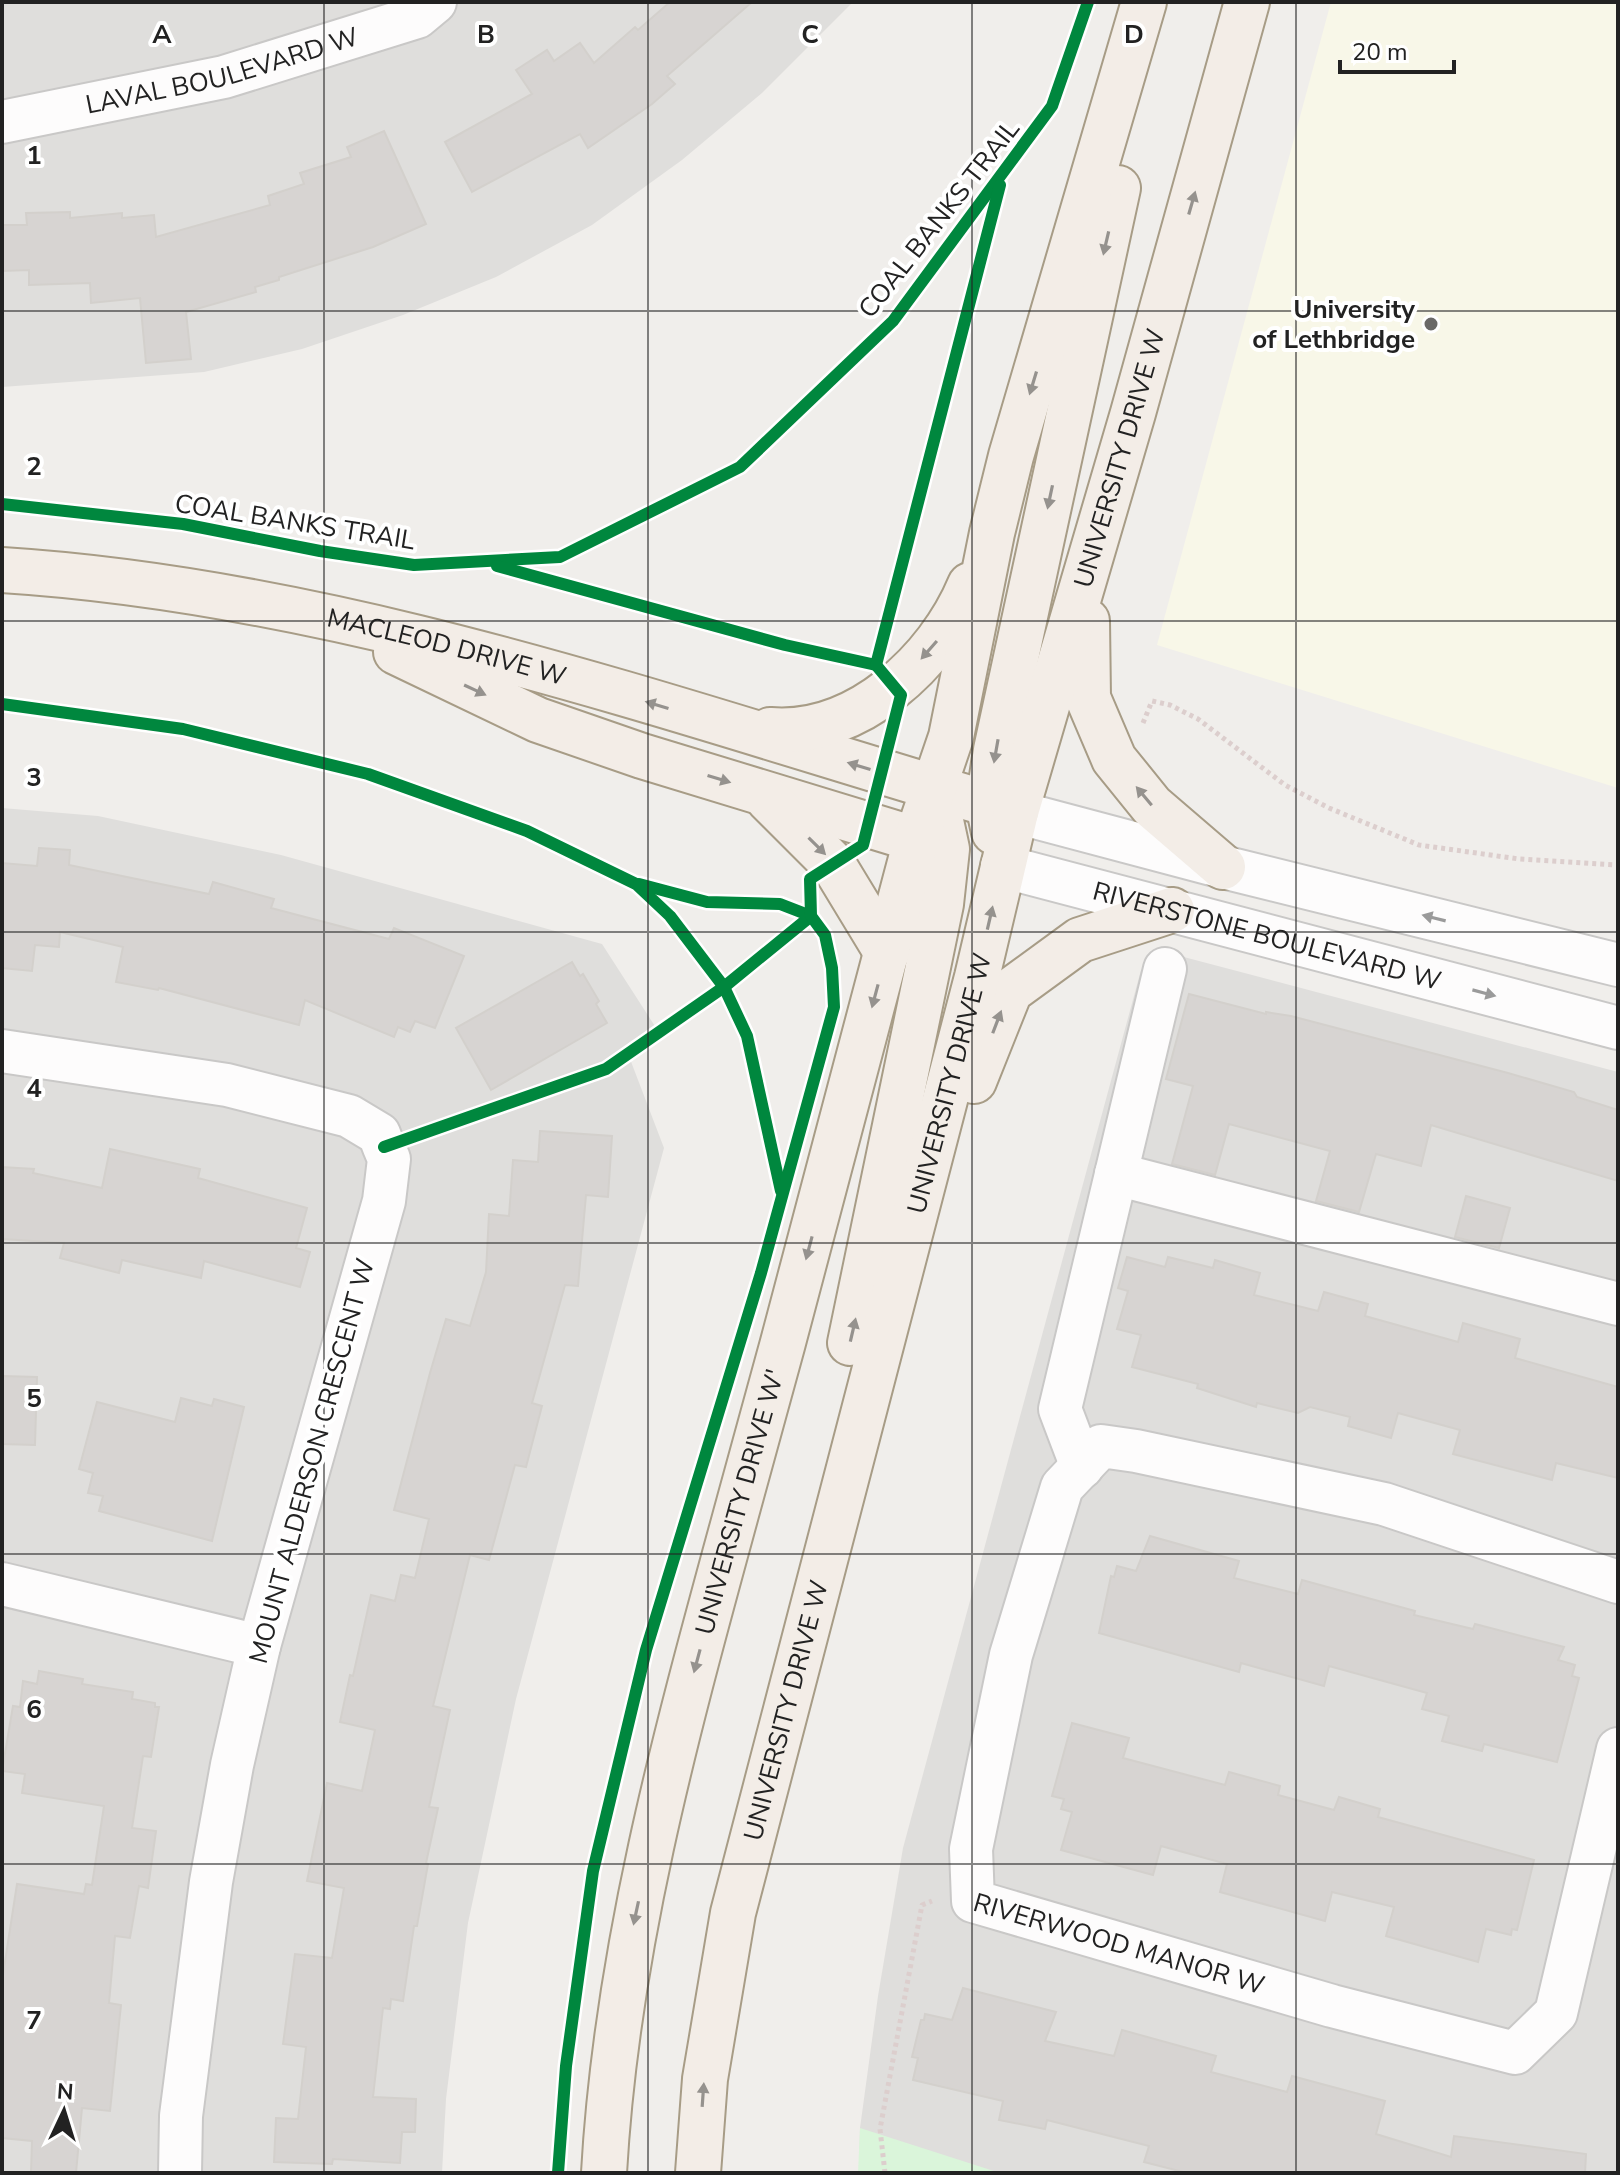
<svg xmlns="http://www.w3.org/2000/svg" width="1620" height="2175" viewBox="0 0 1620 2175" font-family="'Nunito Sans',sans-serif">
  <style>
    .residential { fill: #dfdedc }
    .education { fill: #f8f7e8 }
    .park { fill: #daf5da }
    .building { fill: #d7d4d2; stroke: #d3d0cc; stroke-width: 2 }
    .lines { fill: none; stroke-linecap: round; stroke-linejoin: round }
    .minor-casing { stroke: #c9c8c7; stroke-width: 46 }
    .major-casing { stroke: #a79c86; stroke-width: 48 }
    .path { stroke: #dccecd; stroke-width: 5; stroke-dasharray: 4 4; stroke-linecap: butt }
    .minor { stroke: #fdfcfc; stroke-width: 42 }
    .major { stroke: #f3ede7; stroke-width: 44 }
    .cycleway-casing { stroke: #fff; stroke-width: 17 }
    .cycleway { stroke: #00873e; stroke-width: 12 }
    .oneway { fill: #95928e }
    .oneway2 { fill: #9a9a9a }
    .grid { fill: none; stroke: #222; stroke-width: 2; stroke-opacity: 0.55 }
    .poi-dot { fill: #6a6968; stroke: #fff; stroke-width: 3 }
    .labels { text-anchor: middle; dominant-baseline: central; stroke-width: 8; stroke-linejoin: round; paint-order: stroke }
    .street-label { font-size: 26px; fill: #222; stroke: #fff }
    .poi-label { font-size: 26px; font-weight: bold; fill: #222; stroke: #fff; text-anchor: end }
    .grid-label { font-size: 26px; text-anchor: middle; font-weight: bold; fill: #222; stroke: #fff; stroke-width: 8; stroke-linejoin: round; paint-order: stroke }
  </style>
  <rect width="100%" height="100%" fill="#f0eeeb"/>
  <g class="residential">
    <path d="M 2,2 L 853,2 L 762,93 L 682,160 L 592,225 L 496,277 L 403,315 L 302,349 L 204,372 L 2,387 Z"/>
    <path d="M 2,808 L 98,816 L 281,855 L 602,944 L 660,1034 L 630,1059 L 664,1148 L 516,1699 L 468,1923 L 446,2099 L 442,2173 L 2,2173 Z"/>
    <path d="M 1180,956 L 1618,1072 L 1618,2173 L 859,2173 L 860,2128 L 878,1996 L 903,1848 L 1141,970 Z"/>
  </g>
  <path class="education" d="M 1331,2 L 1618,2 L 1618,788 L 1157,645 Z"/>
  <path class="park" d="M 860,2128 L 1000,2173 L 858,2173 Z"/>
  <g class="building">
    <path d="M 670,2 L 752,2 L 667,76 L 675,84 L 652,104 L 588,148 L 580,134 L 472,192 L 445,142 L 532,94 L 516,70 L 547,50 L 554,61 L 580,43 L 594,63 L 635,27 L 638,30 Z"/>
    <path d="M 384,131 L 426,224 L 373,247 L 279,277 L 279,280 L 255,287 L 256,292 L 186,312 L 191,359 L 146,363 L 140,298 L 91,303 L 90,283 L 29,285 L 29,270 L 2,271 L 2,225 L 27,225 L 26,213 L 70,212 L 70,218 L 122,213 L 122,218 L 154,215 L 156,237 L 270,205 L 268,196 L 304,184 L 300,173 L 351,157 L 347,147 Z"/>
    <path d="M 39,848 L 70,850 L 69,865 L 209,894 L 213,882 L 274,899 L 271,908 L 389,939 L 394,928 L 464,956 L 435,1028 L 415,1021 L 410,1032 L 398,1027 L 394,1037 L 305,1000 L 299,1025 L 159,988 L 158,990 L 116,982 L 123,947 L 60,932 L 59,947 L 35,945 L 32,971 L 2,968 L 2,863 L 37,866 Z"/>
    <path d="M 572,962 L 580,976 L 583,974 L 599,1001 L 596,1004 L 607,1023 L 491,1090 L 456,1028 Z"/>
    <path d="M 1189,994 L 1266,1014 L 1266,1012 L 1291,1016 L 1508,1073 L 1574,1092 L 1577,1097 L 1618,1110 L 1618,1181 L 1431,1125 L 1421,1166 L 1376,1154 L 1359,1212 L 1316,1201 L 1330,1151 L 1229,1124 L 1215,1175 L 1172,1164 L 1193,1086 L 1166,1079 Z"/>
    <path d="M 540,1131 L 612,1136 L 608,1197 L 586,1195 L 578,1286 L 565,1285 L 532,1403 L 542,1406 L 526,1467 L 515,1465 L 489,1560 L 470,1555 L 433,1706 L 450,1710 L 429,1807 L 438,1808 L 426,1863 L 428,1864 L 417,1926 L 414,1926 L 403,2001 L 391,1999 L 390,2009 L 383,2008 L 373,2097 L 416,2099 L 415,2132 L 402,2132 L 400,2163 L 333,2159 L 332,2164 L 274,2162 L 276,2118 L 298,2119 L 306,2047 L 283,2044 L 295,1954 L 332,1958 L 344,1888 L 307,1881 L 327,1783 L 362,1791 L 375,1730 L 340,1722 L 350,1675 L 353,1676 L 371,1595 L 395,1601 L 401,1575 L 415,1578 L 429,1519 L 394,1510 L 430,1373 L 446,1319 L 470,1326 L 486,1272 L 489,1214 L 509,1216 L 513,1160 L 538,1162 Z"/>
    <path d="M 110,1149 L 200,1169 L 198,1178 L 307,1208 L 296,1248 L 310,1252 L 300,1287 L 204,1261 L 201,1278 L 122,1260 L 119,1273 L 60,1258 L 64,1243 L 2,1239 L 2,1167 L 34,1169 L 33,1173 L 102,1188 Z"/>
    <path d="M 1466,1196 L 1510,1208 L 1499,1248 L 1455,1237 Z"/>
    <path d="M 1127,1257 L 1165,1267 L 1168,1257 L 1213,1268 L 1215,1260 L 1260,1273 L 1254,1295 L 1318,1311 L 1324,1292 L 1368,1304 L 1365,1316 L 1458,1342 L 1463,1323 L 1520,1339 L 1515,1358 L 1618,1387 L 1618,1478 L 1556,1463 L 1552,1480 L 1453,1454 L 1460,1430 L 1398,1413 L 1391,1438 L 1348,1426 L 1350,1417 L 1310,1407 L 1298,1413 L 1257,1403 L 1256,1407 L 1197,1388 L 1198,1384 L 1132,1367 L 1141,1335 L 1117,1329 L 1128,1291 L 1118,1288 Z"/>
    <path d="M 2,1376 L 37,1377 L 35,1445 L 2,1444 Z"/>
    <path d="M 181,1398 L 212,1406 L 214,1399 L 244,1407 L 212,1541 L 99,1511 L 103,1496 L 88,1493 L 93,1473 L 79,1469 L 97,1402 L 175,1422 Z"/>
    <path d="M 1150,1536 L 1239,1561 L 1234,1578 L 1298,1594 L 1302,1580 L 1415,1611 L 1414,1615 L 1473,1629 L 1475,1624 L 1564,1647 L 1558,1660 L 1575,1665 L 1572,1676 L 1579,1678 L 1557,1762 L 1484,1744 L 1482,1751 L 1442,1741 L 1449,1716 L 1422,1709 L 1427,1693 L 1329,1666 L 1324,1686 L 1241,1663 L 1239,1672 L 1099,1633 L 1111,1576 L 1114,1577 L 1117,1566 L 1136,1571 Z"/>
    <path d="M 39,1671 L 83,1679 L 82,1684 L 133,1692 L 132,1699 L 155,1703 L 155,1707 L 159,1707 L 151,1757 L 143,1756 L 132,1828 L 156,1831 L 148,1888 L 139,1886 L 130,1938 L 115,1936 L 109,2003 L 121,2005 L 110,2111 L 82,2108 L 76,2173 L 31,2173 L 32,2141 L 2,2138 L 2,1981 L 17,1884 L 84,1894 L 86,1884 L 92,1885 L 104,1806 L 22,1793 L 25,1774 L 2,1771 L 13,1706 L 20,1707 L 23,1681 L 37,1684 Z"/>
    <path d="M 1072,1723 L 1129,1738 L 1123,1758 L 1225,1785 L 1229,1772 L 1280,1786 L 1278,1795 L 1334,1810 L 1339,1797 L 1380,1809 L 1378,1817 L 1534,1860 L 1517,1930 L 1512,1929 L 1511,1935 L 1486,1929 L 1478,1962 L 1386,1936 L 1394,1907 L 1332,1892 L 1325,1921 L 1220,1892 L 1227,1864 L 1161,1846 L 1153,1875 L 1061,1850 L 1072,1812 L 1061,1809 L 1064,1799 L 1052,1796 Z"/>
    <path d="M 963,1988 L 1056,2012 L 1045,2041 L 1114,2056 L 1122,2030 L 1216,2056 L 1211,2072 L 1287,2092 L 1292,2076 L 1385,2101 L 1376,2134 L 1451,2157 L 1454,2136 L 1586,2154 L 1585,2173 L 1187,2173 L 1144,2162 L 1149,2146 L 1047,2120 L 1045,2129 L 999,2120 L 1003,2101 L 913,2080 L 918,2058 L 912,2057 L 921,2020 L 924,2020 L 925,2014 L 952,2020 Z"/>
  </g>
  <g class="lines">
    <defs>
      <g id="minor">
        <path id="s1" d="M 2,122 L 224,77 L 417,17 L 435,2"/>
        <path d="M 1016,812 L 1223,867 L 1618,965"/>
        <path id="s2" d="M 1002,866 L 1618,1028"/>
        <path d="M 2,1051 L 227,1085 L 349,1116 L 379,1134 L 384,1147 L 389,1159 L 384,1201 L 259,1646 L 232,1765 L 211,1882 L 181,2116 L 180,2173"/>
        <path d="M 1116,1174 L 1618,1304"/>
        <path d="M 1082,1467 L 1060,1409 L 1165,969"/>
        <path id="s3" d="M 1618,1582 L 1384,1504 L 1136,1451 L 1101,1446 L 1062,1487 L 1011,1655 L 971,1849 L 973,1901 L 1332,2006 L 1515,2053 L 1556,2013 L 1618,1749"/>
        <path d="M 2,1584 L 259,1646"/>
      </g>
      <g id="major">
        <path id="s4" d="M 2,570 C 349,592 685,715 1016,812"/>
        <path d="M 1087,621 L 1088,698 L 1114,759 L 1152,806 L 1223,867"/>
        <path d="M 396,652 L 538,720 L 642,756 L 944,848"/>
        <path d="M 770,730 C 857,737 938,662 970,585"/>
        <path d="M 768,799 L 833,864 L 887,953"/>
        <path d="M 994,832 L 988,804 L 996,750 L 1118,188"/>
        <path d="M 974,1081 L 1010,991 L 1080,940 L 1172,910"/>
        <path d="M 850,1343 L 941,904 L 947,849 L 934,788"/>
        <path id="s5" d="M 604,2173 C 617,1940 681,1716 742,1492 C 802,1275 860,1057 916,840 L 951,737 L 992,533 L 1011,456 L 1144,2"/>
        <path id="s6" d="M 698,2173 L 705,2079 L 733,1913 L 977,977 L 1016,812 L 1133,413 L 1247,2"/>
      </g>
    </defs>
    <use href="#minor" class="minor-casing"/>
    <use href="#major" class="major-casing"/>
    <g class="path">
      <path d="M 1143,723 L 1152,701 L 1170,705 L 1198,719 L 1285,785 L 1329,808 L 1419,845 L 1519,859 L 1618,865"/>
      <path d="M 885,2173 L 880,2129 L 922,1905 L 932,1901"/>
    </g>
    <use href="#minor" class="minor"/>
    <use href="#major" class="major"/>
    <defs>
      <g id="cycleway">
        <path d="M 2,504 L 183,524 L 320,551 L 414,565 L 560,557 L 740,467 L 893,321 L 1052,106 L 1088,2"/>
        <path d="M 497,566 L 785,645 L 876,665 L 1000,185"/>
        <path d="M 2,704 L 183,729 L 368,774 L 527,831 L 636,884 L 670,916 L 724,987 L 747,1036 L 781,1191"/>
        <path d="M 384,1147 L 606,1069 L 724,987 L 811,916 L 780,904 L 707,902 L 639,884"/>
        <path d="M 558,2173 L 566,2066 L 593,1871 L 646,1650 L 761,1273 L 834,1007 L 832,968 L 825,935 L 811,916 L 810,879 L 863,845 L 901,695 L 876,665"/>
      </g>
    </defs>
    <use href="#cycleway" class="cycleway-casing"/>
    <use href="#cycleway" class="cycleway"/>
  </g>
  <defs><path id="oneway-solid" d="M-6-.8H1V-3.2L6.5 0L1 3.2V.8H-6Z" transform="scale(2)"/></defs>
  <g class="oneway">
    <use href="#oneway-solid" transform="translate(1192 203) rotate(-74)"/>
    <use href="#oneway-solid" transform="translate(1106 243) rotate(103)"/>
    <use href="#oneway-solid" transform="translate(1033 383) rotate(107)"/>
    <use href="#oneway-solid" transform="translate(1050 497) rotate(102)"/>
    <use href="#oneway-solid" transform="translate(929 650) rotate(131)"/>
    <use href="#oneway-solid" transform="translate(475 690) rotate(25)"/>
    <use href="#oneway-solid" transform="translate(657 705) rotate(-163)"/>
    <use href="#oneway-solid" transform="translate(996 751) rotate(100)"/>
    <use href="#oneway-solid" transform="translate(859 766) rotate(-163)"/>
    <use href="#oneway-solid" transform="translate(719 779) rotate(17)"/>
    <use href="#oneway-solid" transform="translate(1144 796) rotate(-130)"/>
    <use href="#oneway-solid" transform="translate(817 846) rotate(45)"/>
    <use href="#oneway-solid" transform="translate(990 918) rotate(-77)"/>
    <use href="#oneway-solid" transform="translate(875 996) rotate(105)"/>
    <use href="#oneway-solid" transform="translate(997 1022) rotate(-69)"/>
    <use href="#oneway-solid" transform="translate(809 1248) rotate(105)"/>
    <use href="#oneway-solid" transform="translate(853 1330) rotate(-77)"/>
    <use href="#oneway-solid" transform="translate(697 1661) rotate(105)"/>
    <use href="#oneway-solid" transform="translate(636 1913) rotate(102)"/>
    <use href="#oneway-solid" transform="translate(703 2095) rotate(-86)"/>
  </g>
  <g class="oneway2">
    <use href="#oneway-solid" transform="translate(1434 918) rotate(-166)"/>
    <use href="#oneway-solid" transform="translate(1484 993) rotate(15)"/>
  </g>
  <path class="grid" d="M 324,2 L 324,2173M 648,2 L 648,2173M 972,2 L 972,2173M 1296,2 L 1296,2173M 2,311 L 1618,311M 2,621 L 1618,621M 2,932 L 1618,932M 2,1243 L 1618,1243M 2,1554 L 1618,1554M 2,1864 L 1618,1864"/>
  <circle class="poi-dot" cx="1431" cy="324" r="8"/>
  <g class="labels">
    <g class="street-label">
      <text stroke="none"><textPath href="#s1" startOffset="226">LAVAL BOULEVARD W</textPath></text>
      <text transform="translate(939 219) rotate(-52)">COAL BANKS TRAIL</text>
      <text stroke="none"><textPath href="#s6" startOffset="1768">UNIVERSITY DRIVE W</textPath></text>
      <text transform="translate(295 522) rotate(9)">COAL BANKS TRAIL</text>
      <text stroke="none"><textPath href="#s4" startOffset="452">MACLEOD DRIVE W</textPath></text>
      <text stroke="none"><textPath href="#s2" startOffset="274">RIVERSTONE BOULEVARD W</textPath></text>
      <text stroke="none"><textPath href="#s6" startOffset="1120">UNIVERSITY DRIVE W</textPath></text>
      <text transform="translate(312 1461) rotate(-75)">MOUNT ALDERSON CRESCENT W</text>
      <text stroke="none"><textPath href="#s5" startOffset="686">UNIVERSITY DRIVE W'</textPath></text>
      <text stroke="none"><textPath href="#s6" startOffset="472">UNIVERSITY DRIVE W</textPath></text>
      <text stroke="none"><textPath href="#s3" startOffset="1170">RIVERWOOD MANOR W</textPath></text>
    </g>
    <g class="poi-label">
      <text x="1415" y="309">University<tspan x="1415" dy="30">of Lethbridge</tspan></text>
    </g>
  </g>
  <g class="grid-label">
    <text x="162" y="43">A</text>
    <text x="486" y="43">B</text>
    <text x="810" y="43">C</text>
    <text x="1134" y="43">D</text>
    <text x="34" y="164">1</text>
    <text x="34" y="475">2</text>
    <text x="34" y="786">3</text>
    <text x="34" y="1097">4</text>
    <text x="34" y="1407">5</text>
    <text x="34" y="1718">6</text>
    <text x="34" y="2029">7</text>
  </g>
  <rect width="1620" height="2175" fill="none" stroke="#222222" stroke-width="8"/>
  <g transform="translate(64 2111) rotate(4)" stroke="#ffffff" stroke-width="6" paint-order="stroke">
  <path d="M0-6L14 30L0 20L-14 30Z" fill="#222222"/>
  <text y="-12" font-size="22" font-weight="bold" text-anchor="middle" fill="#222222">N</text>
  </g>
  <path d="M1340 60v12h114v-12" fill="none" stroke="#222222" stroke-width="4"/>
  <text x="1352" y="60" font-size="24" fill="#222222" stroke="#ffffff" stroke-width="6" paint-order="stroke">20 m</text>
</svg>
